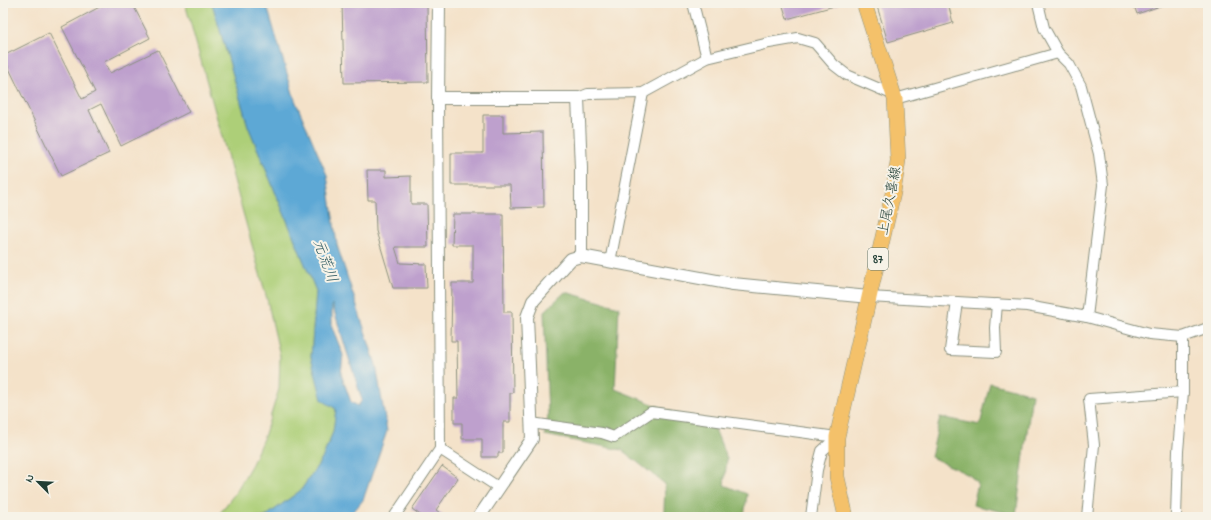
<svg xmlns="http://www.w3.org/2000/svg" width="1211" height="520" viewBox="0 0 1211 520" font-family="'Indie Flower','Klee One',sans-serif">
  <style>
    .green { fill: #adcf78; stroke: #668656 }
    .forest { fill: #8ab268; stroke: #54784e }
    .water { fill: #5da8d5; stroke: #3e7284; fill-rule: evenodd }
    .building { fill: #bea0cd }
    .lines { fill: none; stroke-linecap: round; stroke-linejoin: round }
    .minor-casing { stroke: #8a907e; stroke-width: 12 }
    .tertiary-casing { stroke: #8a907e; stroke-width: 14 }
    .primary-casing { stroke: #8a907e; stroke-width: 16 }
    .minor { stroke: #fff; stroke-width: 10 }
    .tertiary { stroke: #fff; stroke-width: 12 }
    .primary { stroke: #f4c16a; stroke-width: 15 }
    .labels { text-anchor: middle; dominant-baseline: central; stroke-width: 4; stroke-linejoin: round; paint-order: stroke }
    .shield { fill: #f7f3e8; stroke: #60746a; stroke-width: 1 }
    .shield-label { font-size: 13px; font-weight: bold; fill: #1f3d34 }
    .street-label { font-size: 14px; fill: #1f3d34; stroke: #f7f3e8 }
    .water-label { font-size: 15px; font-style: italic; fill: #325d64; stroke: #f7f3e8 }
  </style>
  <rect width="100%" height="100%" fill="#f7f3e8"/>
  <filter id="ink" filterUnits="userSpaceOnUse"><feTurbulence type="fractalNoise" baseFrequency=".025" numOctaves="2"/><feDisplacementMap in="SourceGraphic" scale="8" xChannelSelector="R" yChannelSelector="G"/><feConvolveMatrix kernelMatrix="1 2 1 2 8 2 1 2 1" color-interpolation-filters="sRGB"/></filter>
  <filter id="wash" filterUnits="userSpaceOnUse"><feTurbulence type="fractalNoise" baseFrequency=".012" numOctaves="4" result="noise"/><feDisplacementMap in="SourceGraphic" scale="16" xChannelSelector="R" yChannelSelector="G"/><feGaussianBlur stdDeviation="0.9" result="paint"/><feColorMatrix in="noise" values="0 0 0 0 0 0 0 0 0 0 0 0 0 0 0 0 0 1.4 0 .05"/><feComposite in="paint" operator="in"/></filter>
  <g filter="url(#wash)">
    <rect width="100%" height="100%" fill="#f4e2c9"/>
    <path class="green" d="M 185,3 L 212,3 L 248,126 L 316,291 L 311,357 L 336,409 L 333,432 L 322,459 L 301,490 L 265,517 L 217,517 L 236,492 L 252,464 L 265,434 L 279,389 L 280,356 L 267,299 Z"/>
    <g class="forest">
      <path d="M 565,292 L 619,307 L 615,389 L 715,429 L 727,459 L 724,485 L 747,494 L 744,517 L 672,517 L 664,511 L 665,484 L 622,450 L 545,435 L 548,415 L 544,312 Z"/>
      <path d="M 990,383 L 1032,394 L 1016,515 L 973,505 L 978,483 L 969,475 L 931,457 L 940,417 L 980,425 Z"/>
    </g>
    <path class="water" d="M 212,3 L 266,3 L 295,100 L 327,175 L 337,245 L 376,365 L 387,431 L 363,500 L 349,517 L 265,517 L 301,490 L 322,459 L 333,432 L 336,409 L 322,400 L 311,357 L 316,291 L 248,126 ZM 332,304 L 362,400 L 358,406 L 351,402 L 341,374 L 343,355 L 332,327 Z"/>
    <g id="blocks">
      <g class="building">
        <path d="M 107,3 L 132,3 L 150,38 L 104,62 L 110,73 L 158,50 L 189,112 L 121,146 L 101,104 L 89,110 L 109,153 L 61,176 L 3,56 L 49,33 L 82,99 L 95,92 L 62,27 Z"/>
        <path d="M 342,3 L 427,3 L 428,82 L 344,83 Z"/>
        <path d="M 782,3 L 838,3 L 838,5 L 787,19 Z"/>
        <path d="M 876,3 L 948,3 L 953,23 L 888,42 Z"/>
        <path d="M 1133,3 L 1166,3 L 1166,4 L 1137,14 Z"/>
        <path d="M 483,115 L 503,115 L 503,133 L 543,132 L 544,207 L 511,208 L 510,185 L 451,185 L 451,153 L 483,153 Z"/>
        <path d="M 367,170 L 386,170 L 386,177 L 411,176 L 411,204 L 427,204 L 428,247 L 395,247 L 400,263 L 426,264 L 427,288 L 393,288 L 376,231 L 375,200 L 368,200 Z"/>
        <path d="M 453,214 L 503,214 L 504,312 L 512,312 L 513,393 L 510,393 L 510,422 L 503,422 L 503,453 L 498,453 L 498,457 L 482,457 L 482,439 L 462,439 L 462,423 L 454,423 L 454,398 L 458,398 L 457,341 L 451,341 L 452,283 L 473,283 L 473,245 L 452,245 Z"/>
        <path d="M 442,466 L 458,478 L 436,510 L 446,517 L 423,517 L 412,509 Z"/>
      </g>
    </g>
  </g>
  <g filter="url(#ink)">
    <use href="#blocks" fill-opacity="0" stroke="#8a907e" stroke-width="1"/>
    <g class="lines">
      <defs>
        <g id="minor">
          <path d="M 693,3 L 707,58"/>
          <path d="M 1038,3 L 1044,28 L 1058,53 L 1069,64 L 1081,86 L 1099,154 L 1103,185 L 1087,317"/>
          <path d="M 438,98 L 440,449 L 498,487"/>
          <path d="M 578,98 L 588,94 L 643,93 L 707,58 L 769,43 L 798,38 L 815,43 L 834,65 L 847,75 L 894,95"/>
          <path d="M 895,99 L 1058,53"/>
          <path d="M 610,262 L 643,93"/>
          <path d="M 869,297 L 1027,306 L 1087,317 L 1149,334 L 1183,337 L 1208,328"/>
          <path d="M 957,302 L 950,350 L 996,352 L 995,328 L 997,304"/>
          <path d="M 531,423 L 602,433 L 614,437 L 651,412 L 837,437"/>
          <path d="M 394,517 L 440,449"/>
          <path d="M 811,517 L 817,470 L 822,451 L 837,437"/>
          <path d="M 1087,517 L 1094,445 L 1089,399 L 1183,392"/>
          <path d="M 1176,517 L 1178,451 L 1183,392 L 1183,337"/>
        </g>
        <g id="tertiary">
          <path d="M 439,3 L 438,98 L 578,98 L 581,168 L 581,256"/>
          <path d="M 479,517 L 532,439 L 527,317 L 533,301 L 571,259 L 581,256 L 733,284 L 869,297"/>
        </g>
        <path id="primary" d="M 846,517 L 837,477 L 837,437 L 893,193 L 898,161 L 895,99 L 864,3"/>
      </defs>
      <use href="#minor" class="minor-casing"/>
      <use href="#tertiary" class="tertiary-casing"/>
      <use href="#primary" class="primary-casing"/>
      <use href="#minor" class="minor"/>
      <use href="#tertiary" class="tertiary"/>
      <use href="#primary" class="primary"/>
    </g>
  </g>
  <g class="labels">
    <rect class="shield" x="868" y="248" width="20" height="22" rx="3"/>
    <g class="shield-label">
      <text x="878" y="259">87</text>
    </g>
    <g class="street-label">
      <text transform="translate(890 201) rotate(-79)">上尾久喜線</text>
    </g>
    <g class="water-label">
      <text transform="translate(325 261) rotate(70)">元荒川</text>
    </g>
  </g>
  <rect width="1211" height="520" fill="none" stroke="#f7f3e8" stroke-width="16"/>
  <g transform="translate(38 482) rotate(294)" stroke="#f7f3e8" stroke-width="3" paint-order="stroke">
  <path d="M0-3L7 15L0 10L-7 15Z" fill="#1f3d34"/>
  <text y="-6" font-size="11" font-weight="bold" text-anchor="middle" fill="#1f3d34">N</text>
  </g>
</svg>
